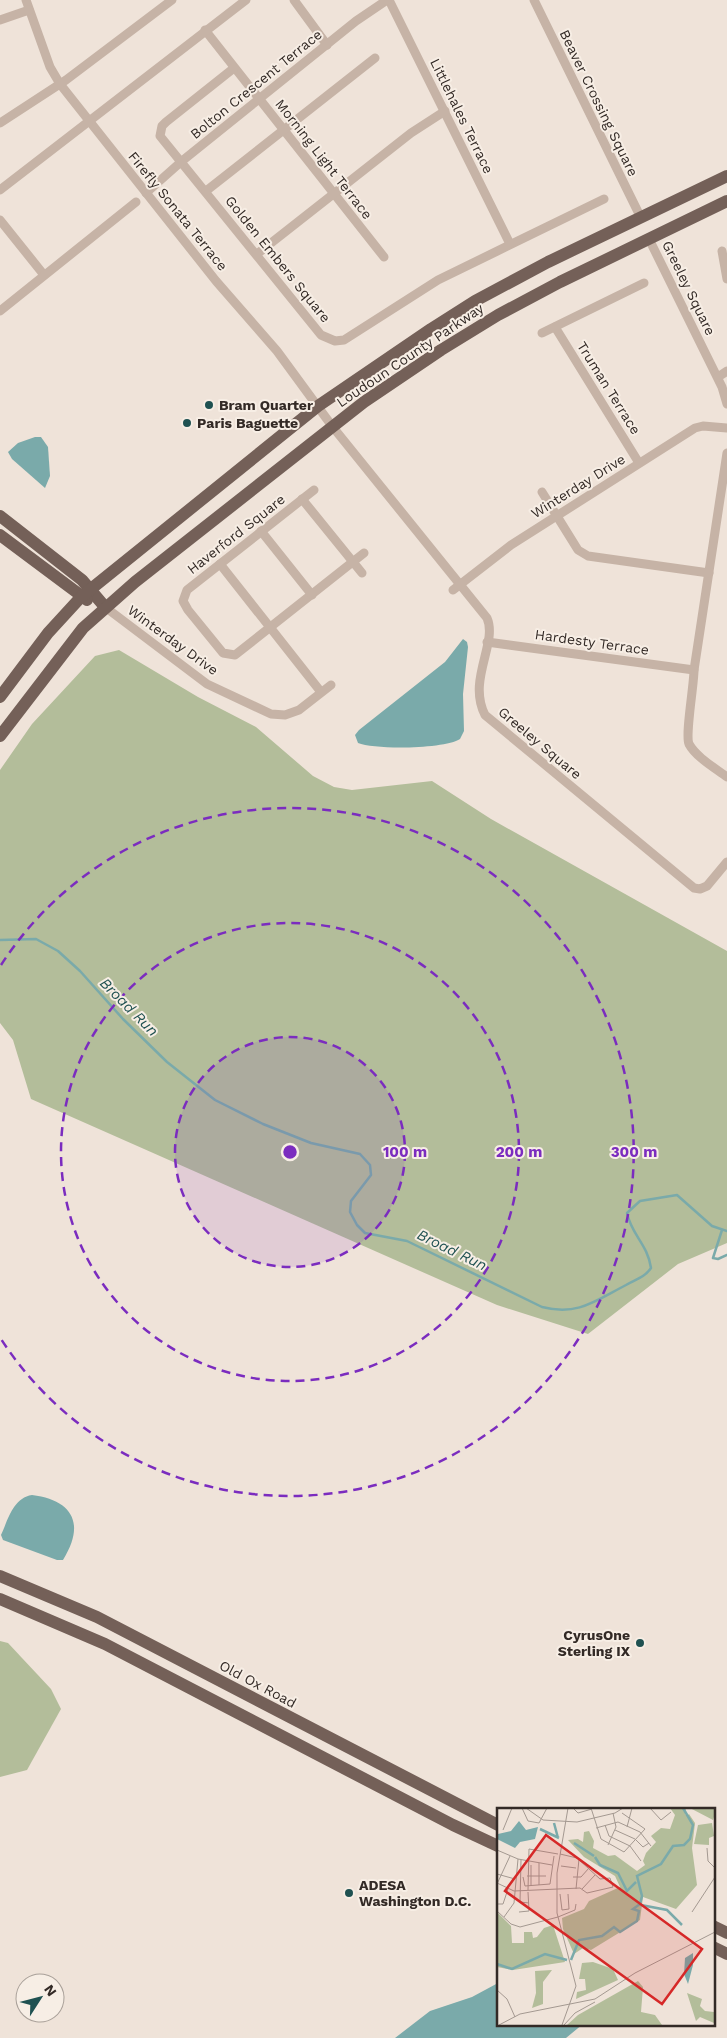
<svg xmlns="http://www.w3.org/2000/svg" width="727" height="2038" viewBox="0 0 727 2038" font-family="'Work Sans',sans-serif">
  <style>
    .green { fill: #b3bd9a }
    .water { fill: #7aaaaa }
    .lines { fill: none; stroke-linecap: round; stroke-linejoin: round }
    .stream { stroke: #7aaaaa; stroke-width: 2.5 }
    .street { stroke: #c6b3a6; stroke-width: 9 }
    .primary { stroke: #746058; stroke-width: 12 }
    .ring { fill: none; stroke: #7b2cbf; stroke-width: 2.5; stroke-dasharray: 9 6 }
    .poi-dot { fill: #1f5151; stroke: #f7eee5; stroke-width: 2 }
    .labels { text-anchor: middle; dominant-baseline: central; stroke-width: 4; stroke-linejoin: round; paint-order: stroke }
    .street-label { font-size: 14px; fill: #332a26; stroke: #f7eee5 }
    .poi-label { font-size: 14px; font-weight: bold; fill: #332a26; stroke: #f7eee5; text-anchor: start }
    .water-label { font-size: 15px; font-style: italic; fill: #1f5151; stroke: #f7eee5 }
    .inset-river { fill: none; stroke: #7aaaaa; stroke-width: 2.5 }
    .inset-road { fill: none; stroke: #a49991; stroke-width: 1 }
    .view { fill: #d62828; fill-opacity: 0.15; stroke: #d62828; stroke-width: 2.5 }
    .inset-edge { fill: none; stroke: #332a26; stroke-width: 2.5 }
    .centre { fill: #7b2cbf; stroke: #f7eee5; stroke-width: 2.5 }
    .ring-label { font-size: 15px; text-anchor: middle; font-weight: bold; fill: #7b2cbf; stroke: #f7eee5; stroke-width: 4; stroke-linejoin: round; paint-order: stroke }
  </style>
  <rect width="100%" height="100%" fill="#efe3d9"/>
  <g class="green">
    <path d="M 119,650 L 198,697 L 256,727 L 313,776 L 334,787 L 352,790 L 432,781 L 491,819 L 727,951 L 727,1243 L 678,1264 L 588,1334 L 497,1305 L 31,1099 L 13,1040 L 0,1023 L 0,770 L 32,724 L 95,656 Z"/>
    <path d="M 0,1641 L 8,1643 L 51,1689 L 61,1709 L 27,1770 L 0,1777 Z"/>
  </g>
  <g class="water">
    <path d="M 35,437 L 41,437 L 48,447 L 50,476 L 45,488 L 12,459 L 8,452 L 18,443 Z"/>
    <path d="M 463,639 L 467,642 L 468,647 L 463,694 L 464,731 L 460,739 C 445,749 375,750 358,743 L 355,735 L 359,730 L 445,662 Z"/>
    <path d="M 32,1495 C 72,1500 86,1523 63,1560 L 57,1560 L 3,1540 L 1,1535 C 8,1520 13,1498 32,1495 Z"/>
    <path d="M 498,1983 L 498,2024 L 583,2024 L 566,2038 L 395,2038 L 430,2011 L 472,1997 Z"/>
  </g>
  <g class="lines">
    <g class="stream">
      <path d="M 0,940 L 36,939 L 58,951 L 80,971 L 123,1019 L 167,1062 L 215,1100 L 263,1124 L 311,1143 L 360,1154 L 370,1165 L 371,1175 L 351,1201 L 350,1212 L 357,1225 L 365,1233 L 407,1241 L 542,1307 C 578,1316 595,1301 626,1285 C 636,1279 644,1278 651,1268 C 648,1245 631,1234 627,1213 L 640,1201 L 677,1195 L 712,1226 L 727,1231"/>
      <path d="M 722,1230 L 713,1258 L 718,1259 L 727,1255"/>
    </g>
    <g class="street">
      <path d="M 26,0 L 50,67 L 60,84 L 216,281 L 277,351 L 332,426 L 487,618 C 498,643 467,680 485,715 L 694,888 L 700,889 L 707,886 L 727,862"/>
      <path d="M 294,0 L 327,45"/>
      <path d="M 389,0 L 510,244"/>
      <path d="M 534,0 L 641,218"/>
      <path d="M 0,20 L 29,10"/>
      <path d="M 205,30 L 384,257"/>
      <path d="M 234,68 L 166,122 L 162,126 L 160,136 L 321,335 L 335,341 L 344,340 L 438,280 L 604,199"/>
      <path d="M 0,123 L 66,80 L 172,0"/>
      <path d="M 0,190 L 246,0"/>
      <path d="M 206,191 L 375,58"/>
      <path d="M 146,193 L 182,161 L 356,21 L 387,0"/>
      <path d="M 0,220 L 44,275"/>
      <path d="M 649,239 L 722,387 L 727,404"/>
      <path d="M 722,251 L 727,279"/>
      <path d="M 257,254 L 411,133 L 445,111"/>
      <path d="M 0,311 L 136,202"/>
      <path d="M 555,327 L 639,463"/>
      <path d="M 542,333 L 644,283"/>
      <path d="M 718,377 L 727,371"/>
      <path d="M 727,453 L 694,670 C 694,685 685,735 689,744 C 696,757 715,768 727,777"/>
      <path d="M 314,490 L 187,590 L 183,601 L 188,610 L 223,653 L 235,655 L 364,553"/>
      <path d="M 542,492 L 578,550 L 588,556 L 709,573"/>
      <path d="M 302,499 L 362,573"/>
      <path d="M 261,531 L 312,595"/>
      <path d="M 220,564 L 321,692"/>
      <path d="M 453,590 L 511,545 L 695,428 L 703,426 L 727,428"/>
      <path d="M 105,607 L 207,684 L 271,714 L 285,715 L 299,710 L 331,685"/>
      <path d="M 487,642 L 694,670"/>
    </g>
    <g class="primary">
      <path d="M 0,516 L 82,580 L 105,607"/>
      <path d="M 0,535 L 87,600"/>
      <path d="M 0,697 L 48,633 L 81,597 L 318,406 L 431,329 L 475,301 L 548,262 L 727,176"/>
      <path d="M 0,736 L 83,628 L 135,582 L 364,402 L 441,350 L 498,315 L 560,282 L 727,201"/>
      <path d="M 0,1576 L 97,1617 L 498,1825"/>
      <path d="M 0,1599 L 105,1644 L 453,1825 L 498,1846"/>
      <path d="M 713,1926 L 727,1933"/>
      <path d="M 713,1947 L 727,1954"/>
    </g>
  </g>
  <circle cx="290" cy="1152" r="115" fill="#7b2cbf" fill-opacity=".12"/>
  <g class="ring">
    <circle cx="290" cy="1152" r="115"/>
    <circle cx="290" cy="1152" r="229"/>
    <path d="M1 965A344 344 0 1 1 1 1339"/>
  </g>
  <g class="poi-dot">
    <circle cx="209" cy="405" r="5"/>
    <circle cx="187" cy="423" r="5"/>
    <circle cx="640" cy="1643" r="5"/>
    <circle cx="349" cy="1893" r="5"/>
  </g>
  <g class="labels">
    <g class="street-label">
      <text transform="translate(256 84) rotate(-39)">Bolton Crescent Terrace</text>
      <text transform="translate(599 103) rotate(64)">Beaver Crossing Square</text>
      <text transform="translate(462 116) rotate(64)">Littlehales Terrace</text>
      <text transform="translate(324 159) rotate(52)">Morning Light Terrace</text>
      <text transform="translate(178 211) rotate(51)">Firefly Sonata Terrace</text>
      <text transform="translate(278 259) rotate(51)">Golden Embers Square</text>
      <text transform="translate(689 288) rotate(64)">Greeley Square</text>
      <text transform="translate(410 355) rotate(-34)">Loudoun County Parkway</text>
      <text transform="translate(609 388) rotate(58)">Truman Terrace</text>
      <text transform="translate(578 486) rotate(-32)">Winterday Drive</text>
      <text transform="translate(236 534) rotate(-38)">Haverford Square</text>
      <text transform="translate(173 640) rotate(36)">Winterday Drive</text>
      <text transform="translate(592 642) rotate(8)">Hardesty Terrace</text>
      <text transform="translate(540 743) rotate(40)">Greeley Square</text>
      <text transform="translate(258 1684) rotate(28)">Old Ox Road</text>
    </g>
    <g class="poi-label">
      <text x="219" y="405">Bram Quarter</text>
      <text x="197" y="423">Paris Baguette</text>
      <text x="630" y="1635" text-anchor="end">CyrusOne<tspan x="630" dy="16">Sterling IX</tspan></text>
      <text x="359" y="1885">ADESA<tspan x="359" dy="16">Washington D.C.</tspan></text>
    </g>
    <g class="water-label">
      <text transform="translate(129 1007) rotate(45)">Broad Run</text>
      <text transform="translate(452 1250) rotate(26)">Broad Run</text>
    </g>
  </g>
  <g transform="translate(497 1808)">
    <rect width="218" height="218" fill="#efe3d9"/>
    <path d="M 173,0 L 189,0 L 188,6 L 190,8 L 192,6 L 198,15 L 195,40 L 200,77 L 179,101 L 146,89 L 143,112 L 94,142 L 86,140 L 77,146 L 66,121 L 65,110 L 87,101 L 92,93 L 123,79 L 118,68 L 87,49 L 71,32 L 81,31 L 86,34 L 87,24 L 92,23 L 97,33 L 96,40 L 111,48 L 118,47 L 140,63 L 148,57 L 146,53 L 149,45 L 159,34 L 154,28 L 164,20 L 173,21 L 178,7 ZM 193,0 L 217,0 L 217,9 L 216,12 ZM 215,15 L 217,28 L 212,30 L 212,37 L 197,36 L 201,17 ZM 0,104 L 14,118 L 15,135 L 27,135 L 27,124 L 35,124 L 36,130 L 40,129 L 47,120 L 56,117 L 68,154 L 16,162 L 0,159 ZM 96,154 L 116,161 L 121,172 L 79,191 L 80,184 L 89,182 L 88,171 L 82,171 L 85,155 ZM 55,162 L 46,174 L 46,196 L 35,200 L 39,185 L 38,163 ZM 141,173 L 146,179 L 144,204 L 158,207 L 165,217 L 70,217 L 81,207 ZM 190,185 L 205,191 L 203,198 L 208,203 L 217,204 L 217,215 L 203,209 L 199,213 Z" fill="#b3bd9a"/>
    <path d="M 22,13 L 29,22 L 41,19 L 38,31 L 23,34 L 18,40 L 0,31 L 1,26 L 14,23 ZM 196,145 L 196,157 L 191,176 L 187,166 L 188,150 Z" fill="#7aaaaa"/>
    <path class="inset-river" d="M 57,15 L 61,30M 43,21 L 62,30M 77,35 L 97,48M 98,49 L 103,57 L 121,65 L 130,83 L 139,74M 144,97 L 170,102 L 185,117M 74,152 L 82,132 L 105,128 L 117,119 L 123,124 L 140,113 L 142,103 L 136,101 L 143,96 L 145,88 L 140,68 L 164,56 L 176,38 L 187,37 L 193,31 L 196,17 L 186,0M 0,156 L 15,161 L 48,146 L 70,152"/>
    <path class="inset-road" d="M 25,0 L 31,13 L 42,15 L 50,0M 29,0 L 46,12 L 80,14 L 118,5 L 126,0M 76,0 L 81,5 L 95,1M 94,0 L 104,31 L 127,44 L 148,21 L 125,5M 153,0 L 164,12 L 174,4M 108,17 L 112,28 L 133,38 L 144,53M 130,19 L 135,0M 99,20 L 121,14 L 143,24 L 154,38M 6,22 L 15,0M 118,22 L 138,31 L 146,39 L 152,35M 111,37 L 119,19 L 116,5M 210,40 L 211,53 L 218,60M 0,42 L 21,51 L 55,57M 24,52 L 23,94 L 32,95M 42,55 L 42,77M 34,57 L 34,78M 64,58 L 79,60M 0,66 L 18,71M 30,68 L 49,68M 26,69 L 28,78 L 53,76 L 57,48M 76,69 L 84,69 L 92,60M 0,75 L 17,83 L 83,80 L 90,85 L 116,79 L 113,70 L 103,71 L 80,50 L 63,46M 0,76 L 13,48M 79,81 L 82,51M 85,81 L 98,67M 31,82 L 32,41 L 61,46M 63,86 L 65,102 L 72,101 L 71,86M 0,96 L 6,96 L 11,81M 0,103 L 14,116 L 23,119 L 61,109M 22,104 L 32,103 L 31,84M 195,104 L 218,69M 7,109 L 17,95 L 21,51M 61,109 L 78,102 L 79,96M 0,182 L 10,191 L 18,209M 2,217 L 23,206 L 98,191 L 138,165 L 218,124M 65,217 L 79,178 L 60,105 L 60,65 L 71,0M 67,217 L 78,205 L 98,194"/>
    <path class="view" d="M 49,27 L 205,141 L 165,196 L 8,83 Z"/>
    <rect width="218" height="218" class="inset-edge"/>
  </g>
  <circle cx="290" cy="1152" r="8" class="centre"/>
  <g class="ring-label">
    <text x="405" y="1157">100 m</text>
    <text x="519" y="1157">200 m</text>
    <text x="634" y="1157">300 m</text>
  </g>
  <g transform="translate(40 1998) rotate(54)"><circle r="24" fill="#f7eee5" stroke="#a9a099"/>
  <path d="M0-4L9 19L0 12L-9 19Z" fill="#1f5151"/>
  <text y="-8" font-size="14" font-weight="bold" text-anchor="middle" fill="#332a26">N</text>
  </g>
</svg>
